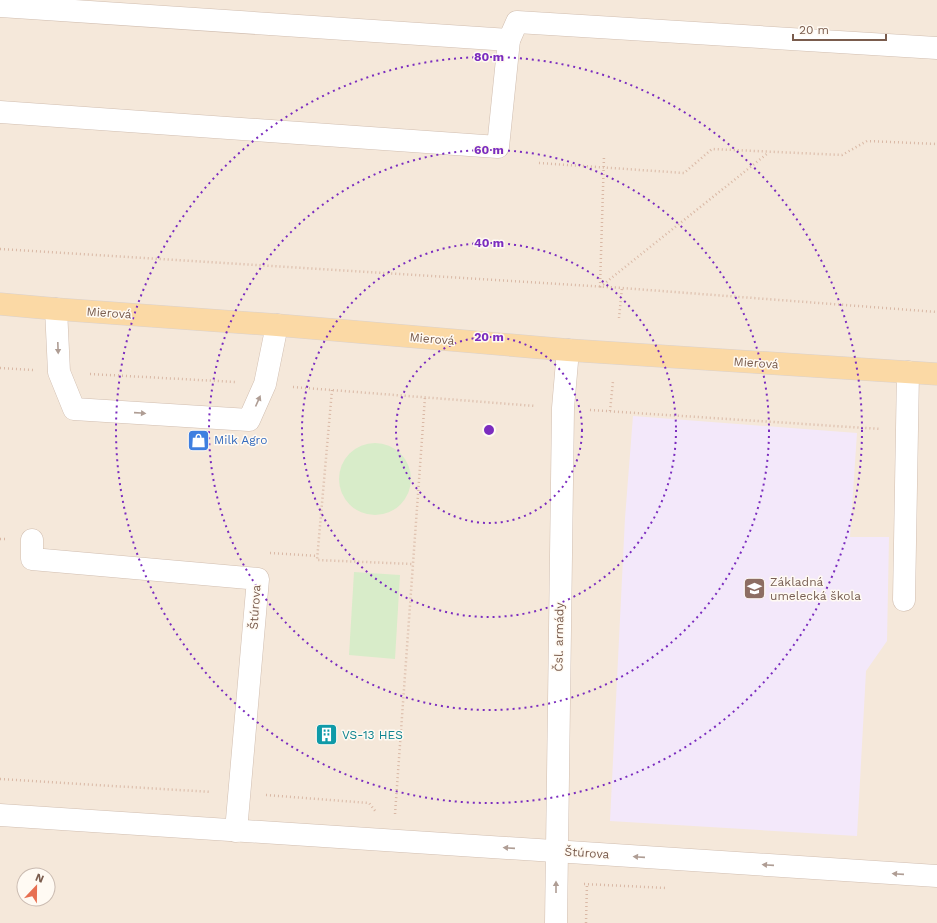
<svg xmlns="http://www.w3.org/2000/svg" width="937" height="923" viewBox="0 0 937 923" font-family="'Work Sans',sans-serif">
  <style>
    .residential { fill: #f5e8da; fill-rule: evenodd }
    .education { fill: #f3e8fa }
    .green { fill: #d8ecc9 }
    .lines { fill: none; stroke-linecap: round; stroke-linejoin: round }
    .minor-casing { stroke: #d1beb0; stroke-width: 23 }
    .major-casing { stroke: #dad1cd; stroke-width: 23 }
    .path { stroke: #d9b8a5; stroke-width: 2.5; stroke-dasharray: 1 3; stroke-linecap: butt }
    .minor { stroke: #fff; stroke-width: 22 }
    .major { stroke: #fbd9a5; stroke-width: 22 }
    .oneway { fill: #af9d94 }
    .ring { fill: none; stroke: #7b2cbf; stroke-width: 2; stroke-dasharray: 2 4 }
    .labels { text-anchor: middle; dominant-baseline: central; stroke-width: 3; stroke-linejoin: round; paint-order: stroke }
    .street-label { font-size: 12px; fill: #7a5c4d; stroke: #fffaf3 }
    .shop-label { font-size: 12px; fill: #366cbe; stroke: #fffaf3; text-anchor: start }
    .education-label { font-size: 12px; fill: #785e54; stroke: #fffaf3; text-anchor: start }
    .culture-label { font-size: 12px; fill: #0d838f; stroke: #fffaf3; text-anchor: start }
    .centre { fill: #7b2cbf; stroke: #fffaf3; stroke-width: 2 }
    .ring-label { font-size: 12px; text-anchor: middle; font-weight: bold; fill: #7b2cbf; stroke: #fffaf3; stroke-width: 3; stroke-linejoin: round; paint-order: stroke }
  </style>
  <rect width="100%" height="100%" fill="#fdf6ec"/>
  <path class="residential" d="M 0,0 L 937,0 L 937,923 L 0,923 ZM 24,875 L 48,875 L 48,899 L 24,899 Z"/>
  <path class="education" d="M 633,416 L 857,433 L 850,537 L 889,537 L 887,641 L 866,671 L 857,836 L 610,821 L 625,518 Z"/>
  <g class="green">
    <circle cx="375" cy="479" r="36"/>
    <path d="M 354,572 L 400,575 L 395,659 L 349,655 Z"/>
  </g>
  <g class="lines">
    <defs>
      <g id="minor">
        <path d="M 0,6 L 509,40"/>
        <path d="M 0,112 L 498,147 L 509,40 L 517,22 L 937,48"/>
        <path d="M 56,309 L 59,372 L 74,409 L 249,420 L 265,384 L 277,325"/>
        <path d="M 32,540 L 32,559 L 258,579 L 236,831"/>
        <path d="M 904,600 L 908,372"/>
        <path d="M 0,815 L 937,876"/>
        <path d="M 556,923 L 563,408 L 568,350"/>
      </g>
      <path id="major" d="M 0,304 L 56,309 L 277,325 L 568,350 L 937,374"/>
    </defs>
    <use href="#minor" class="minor-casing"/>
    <use href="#major" class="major-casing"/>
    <g class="path">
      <path d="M 539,163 L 684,173 L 712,149 L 842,155 L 867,141 L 937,144"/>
      <path d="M 0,249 L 622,288 L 937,312"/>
      <path d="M 600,287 L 768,153"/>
      <path d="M 600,287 L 604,156"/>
      <path d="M 619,318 L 622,288"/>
      <path d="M 0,368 L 33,370"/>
      <path d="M 90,374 L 236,382"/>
      <path d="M 293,387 L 535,406"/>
      <path d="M 332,390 L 317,560 L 413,564"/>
      <path d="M 590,410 L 881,429"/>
      <path d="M 610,411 L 613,381"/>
      <path d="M 0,539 L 5,539"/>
      <path d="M 270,553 L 318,556"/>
      <path d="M 0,779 L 211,792"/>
      <path d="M 266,795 L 369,803 L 376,812"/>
      <path d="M 395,814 L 425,397"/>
      <path d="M 584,884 L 667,888"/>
      <path d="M 586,923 L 587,883"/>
    </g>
    <use href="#minor" class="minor"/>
    <use href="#major" class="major"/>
  </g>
  <defs><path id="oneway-solid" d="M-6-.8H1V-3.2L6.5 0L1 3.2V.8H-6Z"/></defs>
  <g class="oneway">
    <use href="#oneway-solid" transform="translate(58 348) rotate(88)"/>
    <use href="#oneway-solid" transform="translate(258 401) rotate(-66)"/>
    <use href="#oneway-solid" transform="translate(140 413) rotate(4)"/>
    <use href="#oneway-solid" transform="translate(509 848) rotate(-176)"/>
    <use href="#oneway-solid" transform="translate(639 857) rotate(-176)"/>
    <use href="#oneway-solid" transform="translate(768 865) rotate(-176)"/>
    <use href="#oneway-solid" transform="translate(898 874) rotate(-176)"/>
    <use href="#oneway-solid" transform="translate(556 887) rotate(-90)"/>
  </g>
  <g class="ring">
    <circle cx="489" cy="430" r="93"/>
    <circle cx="489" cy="430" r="187"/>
    <circle cx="489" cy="430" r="280"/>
    <circle cx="489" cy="430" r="373"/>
  </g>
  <defs>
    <symbol id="shop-square" viewBox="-11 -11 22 22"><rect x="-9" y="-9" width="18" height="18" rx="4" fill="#3f7fe0" stroke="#fffaf3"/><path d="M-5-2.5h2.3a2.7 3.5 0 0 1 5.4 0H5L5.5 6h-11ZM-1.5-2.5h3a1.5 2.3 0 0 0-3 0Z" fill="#fff"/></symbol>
    <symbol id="school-square" viewBox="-11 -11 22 22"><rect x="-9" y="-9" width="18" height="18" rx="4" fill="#8d6e63" stroke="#fffaf3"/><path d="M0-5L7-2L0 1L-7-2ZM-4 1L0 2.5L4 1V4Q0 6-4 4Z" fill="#fff"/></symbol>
    <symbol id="building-square" viewBox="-11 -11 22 22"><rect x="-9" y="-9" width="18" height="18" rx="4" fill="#0f9aa8" stroke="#fffaf3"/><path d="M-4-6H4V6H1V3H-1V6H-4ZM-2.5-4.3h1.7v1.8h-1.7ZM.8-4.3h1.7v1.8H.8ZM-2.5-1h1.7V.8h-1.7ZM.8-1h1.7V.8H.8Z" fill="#fff"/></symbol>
  </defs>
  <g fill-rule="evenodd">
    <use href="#shop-square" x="186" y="428" width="25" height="25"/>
    <use href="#school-square" x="742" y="576" width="25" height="25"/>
    <use href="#building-square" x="314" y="722" width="25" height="25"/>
  </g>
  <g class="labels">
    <g class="street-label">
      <text transform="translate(109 313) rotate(4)">Mierová</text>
      <text transform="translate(432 339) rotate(5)">Mierová</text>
      <text transform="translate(756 363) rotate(4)">Mierová</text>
      <text transform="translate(255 607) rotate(-86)">Štúrova</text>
      <text transform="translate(559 637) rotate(-89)">Čsl. armády</text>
      <text transform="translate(587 853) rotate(4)">Štúrova</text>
    </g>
    <g class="shop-label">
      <text x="214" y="440">Milk Agro</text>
    </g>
    <g class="education-label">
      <text x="770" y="582">Základná<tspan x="770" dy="14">umelecká škola</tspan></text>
    </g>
    <g class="culture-label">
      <text x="342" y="735">VS-13 HES</text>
    </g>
  </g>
  <circle cx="489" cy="430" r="6" class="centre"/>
  <g class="ring-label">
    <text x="489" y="61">80 m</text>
    <text x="489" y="154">60 m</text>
    <text x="489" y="247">40 m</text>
    <text x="489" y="341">20 m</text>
  </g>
  <g transform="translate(36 887) rotate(22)"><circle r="19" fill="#fffaf3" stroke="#cabbb1"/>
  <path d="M0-3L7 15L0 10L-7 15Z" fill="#e76f51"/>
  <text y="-6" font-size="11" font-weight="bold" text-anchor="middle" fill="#7a5c4d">N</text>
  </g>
  <path d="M793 34v6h93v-6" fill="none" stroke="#7a5c4d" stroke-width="2"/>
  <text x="799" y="34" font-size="12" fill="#7a5c4d" stroke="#fffaf3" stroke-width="3" paint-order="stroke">20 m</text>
</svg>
